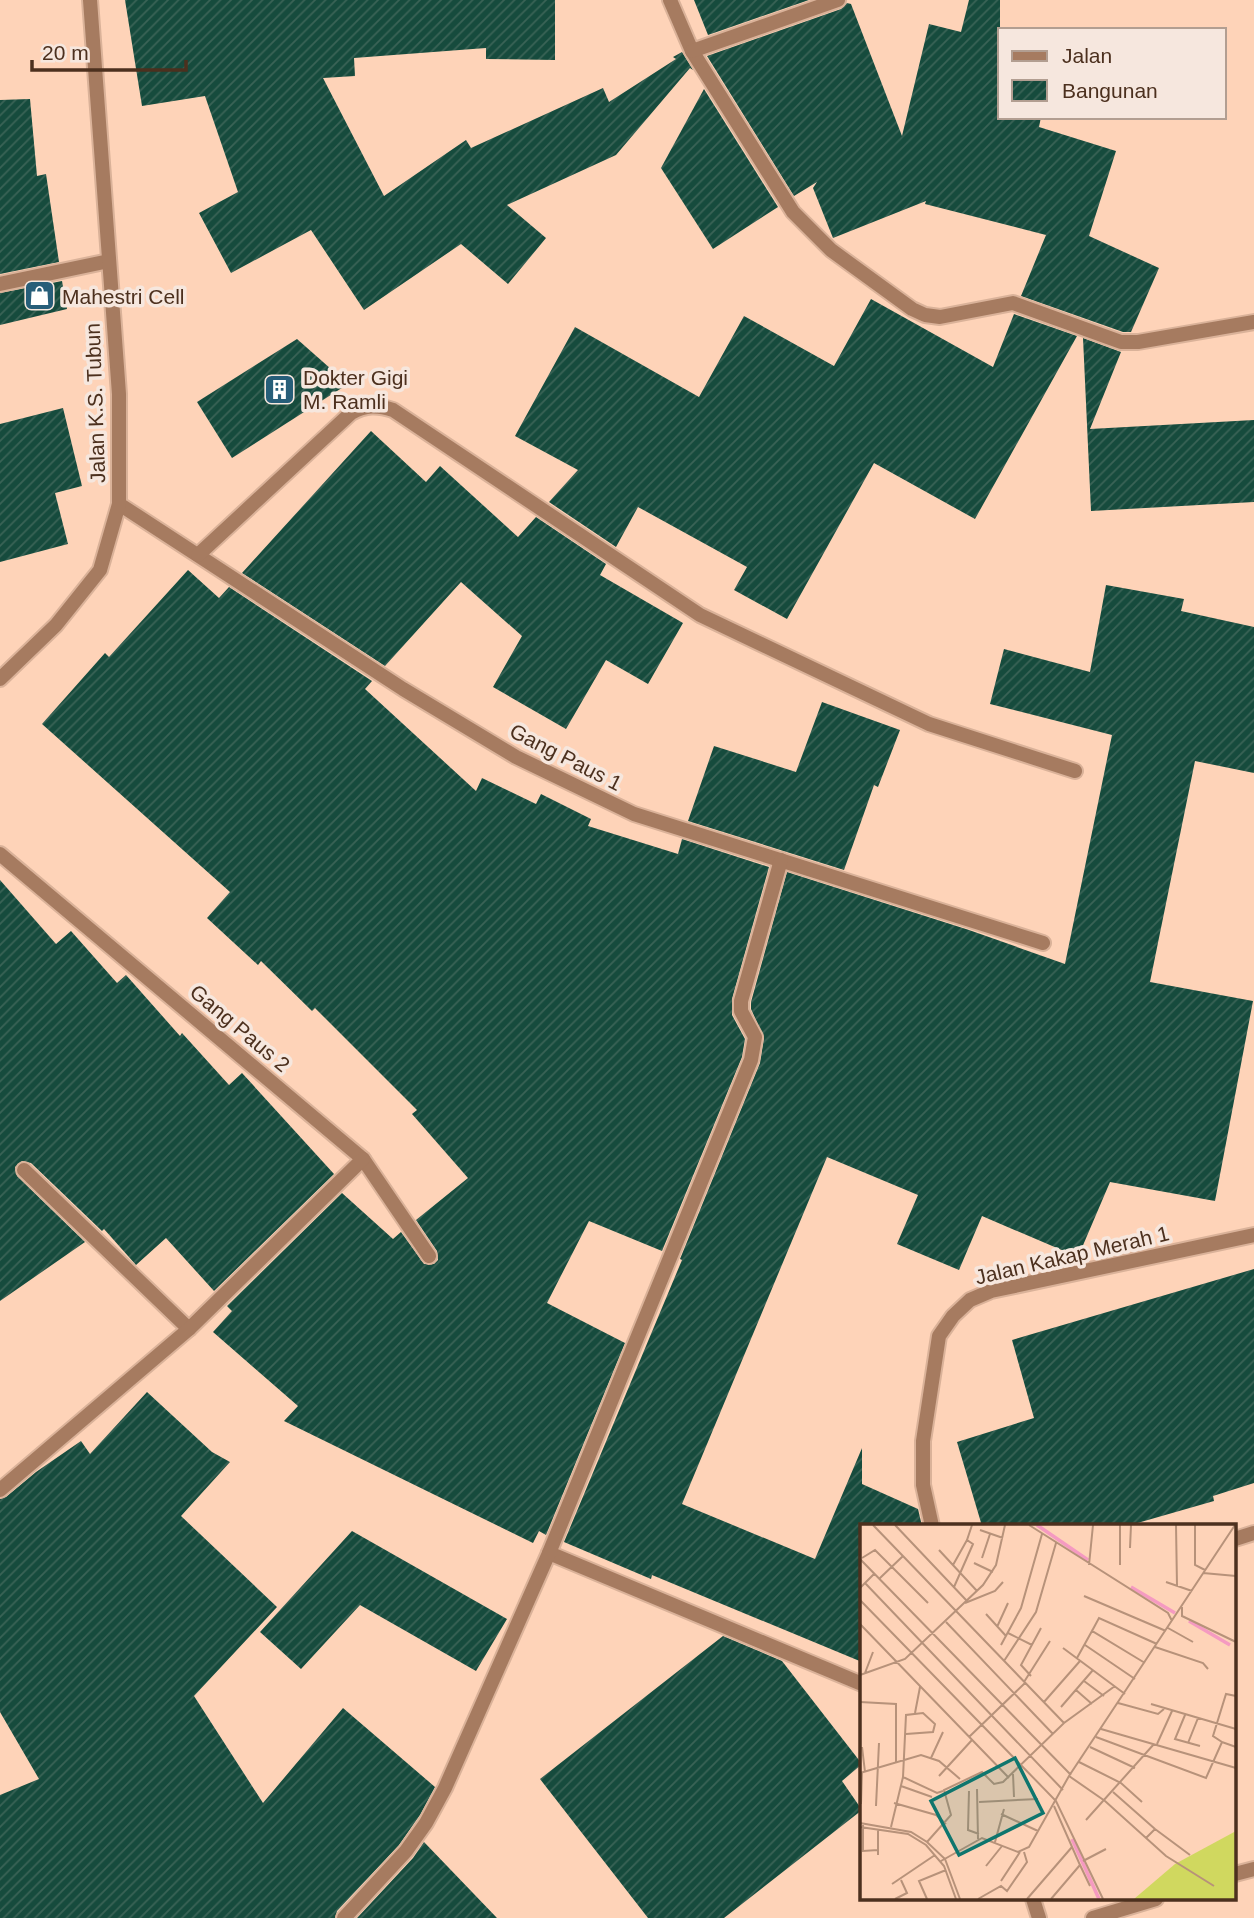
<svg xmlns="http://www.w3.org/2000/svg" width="1254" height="1918" viewBox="0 0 1254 1918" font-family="Helvetica,sans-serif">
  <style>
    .building { fill: url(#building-hatch) }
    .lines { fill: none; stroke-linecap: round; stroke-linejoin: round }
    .minor-casing { stroke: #dab299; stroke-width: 18 }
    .tertiary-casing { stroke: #dab299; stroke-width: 18 }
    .minor { stroke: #a67b60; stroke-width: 14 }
    .tertiary { stroke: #a67b60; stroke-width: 14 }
    .labels { text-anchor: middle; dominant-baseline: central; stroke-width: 7; stroke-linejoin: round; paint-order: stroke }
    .poi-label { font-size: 21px; fill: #4c301e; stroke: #f6e7de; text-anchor: start }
    .street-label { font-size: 21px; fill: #4c301e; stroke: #f6e7de }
    .inset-river { fill: none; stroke: #f59ac1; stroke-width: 3.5 }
    .inset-road { fill: none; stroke: #b7927a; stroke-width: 2 }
    .view { fill: #0f766e; fill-opacity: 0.15; stroke: #0f766e; stroke-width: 3.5 }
    .inset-edge { fill: none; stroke: #4c301e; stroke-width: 3.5 }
  </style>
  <defs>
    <pattern id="building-hatch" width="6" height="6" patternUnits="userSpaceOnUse" patternTransform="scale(1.75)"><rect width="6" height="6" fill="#164b3d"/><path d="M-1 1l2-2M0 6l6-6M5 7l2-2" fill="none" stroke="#3a6356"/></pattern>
  </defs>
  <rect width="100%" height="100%" fill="#fed3b8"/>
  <g class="building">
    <path d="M 125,0 L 555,0 L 555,60 L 486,59 L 486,48 L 354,58 L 355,76 L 323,78 L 384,196 L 466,140 L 471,148 L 603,88 L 609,102 L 676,59 L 673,57 L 682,52 L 693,70 L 690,68 L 616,155 L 507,205 L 546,238 L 508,284 L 461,244 L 364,310 L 311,230 L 231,273 L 199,213 L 238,192 L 205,96 L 142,106 Z"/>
    <path d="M 694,0 L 809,0 L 708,35 Z"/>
    <path d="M 969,0 L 1000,0 L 1000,117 L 1041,117 L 1039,127 L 1116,151 L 1089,236 L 1159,268 L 1131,332 L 1123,332 L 1021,296 L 1046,235 L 925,204 L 926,201 L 833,238 L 813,188 L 817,182 L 794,196 L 707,56 L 841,9 L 847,3 L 851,4 L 902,136 L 929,24 L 961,32 Z"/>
    <path d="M 704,89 L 778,207 L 713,249 L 661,168 Z"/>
    <path d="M 30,99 L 37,176 L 46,174 L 59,262 L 0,274 L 0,100 Z"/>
    <path d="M 62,281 L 67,309 L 0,325 L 0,293 Z"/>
    <path d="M 871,299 L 993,367 L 1014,314 L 1077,336 L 975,519 L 874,463 L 787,619 L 734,590 L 747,567 L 638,507 L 616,547 L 549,502 L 578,470 L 515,436 L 575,327 L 699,397 L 744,316 L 834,366 Z"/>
    <path d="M 1083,338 L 1121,352 L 1090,429 L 1254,420 L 1254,502 L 1091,511 Z"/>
    <path d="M 297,339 L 348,384 L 232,458 L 197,402 Z"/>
    <path d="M 63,408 L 82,486 L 55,493 L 68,544 L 0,562 L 0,424 Z"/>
    <path d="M 371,431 L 426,482 L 440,466 L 518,537 L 536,517 L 606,564 L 600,575 L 683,623 L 648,684 L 606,660 L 566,729 L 493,687 L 522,636 L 461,582 L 385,666 L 242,573 Z"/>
    <path d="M 188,570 L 219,598 L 229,587 L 372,681 L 365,689 L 476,791 L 482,778 L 536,804 L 541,794 L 591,819 L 588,826 L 678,854 L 682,839 L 769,867 L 732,999 L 732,1015 L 745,1039 L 742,1057 L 662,1251 L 589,1221 L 547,1303 L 625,1343 L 546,1535 L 539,1531 L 533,1543 L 284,1421 L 298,1406 L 213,1332 L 232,1311 L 227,1306 L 342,1193 L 393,1239 L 401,1232 L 424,1264 L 434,1264 L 438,1260 L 437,1251 L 416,1220 L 468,1178 L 412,1114 L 417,1110 L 315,1008 L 312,1011 L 261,961 L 258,965 L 207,918 L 230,892 L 42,724 L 105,653 L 109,657 Z"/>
    <path d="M 1106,585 L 1184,599 L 1181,611 L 1254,627 L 1254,773 L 1195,761 L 1150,982 L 1253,1001 L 1215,1201 L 1110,1182 L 1078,1257 L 982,1216 L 959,1270 L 897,1244 L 918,1195 L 827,1157 L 682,1504 L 815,1559 L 862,1448 L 862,1484 L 918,1509 L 922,1526 L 862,1526 L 862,1662 L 652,1575 L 651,1579 L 564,1542 L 682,1260 L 680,1259 L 760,1063 L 764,1038 L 751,1009 L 751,1002 L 787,872 L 969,930 L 1065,964 L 1112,735 L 990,704 L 1004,649 L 1090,672 Z"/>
    <path d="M 822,702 L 900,730 L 878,787 L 874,785 L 844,870 L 688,821 L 714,746 L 796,772 Z"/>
    <path d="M 0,880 L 56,944 L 71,931 L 117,983 L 126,975 L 180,1036 L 182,1033 L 229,1085 L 242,1073 L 334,1174 L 214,1291 L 166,1238 L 136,1265 L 104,1229 L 102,1231 L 31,1163 L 22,1161 L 15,1167 L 17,1176 L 85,1242 L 0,1301 Z"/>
    <path d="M 1254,1269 L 1254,1483 L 1213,1496 L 1214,1501 L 1127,1526 L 982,1526 L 957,1442 L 1034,1418 L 1012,1340 Z"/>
    <path d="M 147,1392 L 212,1452 L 230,1462 L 181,1516 L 277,1607 L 194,1696 L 263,1803 L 343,1708 L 435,1787 L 420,1815 L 399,1845 L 337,1911 L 335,1918 L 0,1918 L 0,1795 L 39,1779 L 0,1712 L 0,1499 L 6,1497 L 36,1472 L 81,1441 L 90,1454 Z"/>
    <path d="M 352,1531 L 507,1619 L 476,1671 L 360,1605 L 301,1669 L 260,1632 Z"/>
    <path d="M 723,1636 L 782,1661 L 862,1764 L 842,1781 L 862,1810 L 724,1918 L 648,1918 L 540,1779 Z"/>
    <path d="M 424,1842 L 497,1918 L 357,1918 L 413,1858 Z"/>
  </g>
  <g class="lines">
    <defs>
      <g id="minor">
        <path d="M 670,0 L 692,51 L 793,212 L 831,250 L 912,309 L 925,315 L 940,317 L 1013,303 L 1121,342 L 1138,342 L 1254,322"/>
        <path d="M 692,51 L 838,0"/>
        <path d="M 0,284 L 109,261"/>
        <path d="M 119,504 L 403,689 L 516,757 L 634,814 L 1043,943"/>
        <path d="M 198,555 L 351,413 C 366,405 377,405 393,410 L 700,615 L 929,724 L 1075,771"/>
        <path d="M 0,854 L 363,1159 L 429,1256"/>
        <path d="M 24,1170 L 189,1329"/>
        <path d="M 0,1490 L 189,1329 L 363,1159"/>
        <path d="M 932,1526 L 923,1485 L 923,1441 L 939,1336 L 953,1316 L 970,1300 L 991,1291 L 1254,1235"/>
        <path d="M 1235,1539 L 1254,1533"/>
        <path d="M 549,1553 L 862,1684"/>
        <path d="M 1235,1874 L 1254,1869"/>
        <path d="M 1033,1899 L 1039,1918"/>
        <path d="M 344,1918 L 406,1851 L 426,1823 L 445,1788 L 549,1553 L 751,1060 L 755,1037 L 741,1011 L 741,1001 L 781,860"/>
        <path d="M 1093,1918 L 1156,1899"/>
      </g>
      <path id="tertiary" d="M 0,679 L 56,625 L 100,570 L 119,504 L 119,394 L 90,0"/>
    </defs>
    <use href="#minor" class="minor-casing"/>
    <use href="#tertiary" class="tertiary-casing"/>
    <use href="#minor" class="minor"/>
    <use href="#tertiary" class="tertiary"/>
  </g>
  <defs>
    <symbol id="shop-square" viewBox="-11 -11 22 22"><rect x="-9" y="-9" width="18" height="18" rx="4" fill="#275e79" stroke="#f6e7de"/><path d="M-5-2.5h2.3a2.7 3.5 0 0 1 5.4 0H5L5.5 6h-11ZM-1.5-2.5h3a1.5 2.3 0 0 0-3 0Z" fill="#fff"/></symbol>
    <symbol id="building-square" viewBox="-11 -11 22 22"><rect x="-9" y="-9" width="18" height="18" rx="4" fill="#275e79" stroke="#f6e7de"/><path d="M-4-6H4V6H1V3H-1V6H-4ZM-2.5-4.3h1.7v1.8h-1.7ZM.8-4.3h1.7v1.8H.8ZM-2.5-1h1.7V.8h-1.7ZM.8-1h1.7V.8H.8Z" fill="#fff"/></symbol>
  </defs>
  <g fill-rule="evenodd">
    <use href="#shop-square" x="22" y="278" width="35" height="35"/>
    <use href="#building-square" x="262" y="372" width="35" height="35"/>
  </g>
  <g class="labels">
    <g class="poi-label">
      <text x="62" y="296">Mahestri Cell</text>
      <text x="303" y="377">Dokter Gigi<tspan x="303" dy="24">M. Ramli</tspan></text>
    </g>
    <g class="street-label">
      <text transform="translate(95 403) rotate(-92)">Jalan K.S. Tubun</text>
      <text transform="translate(566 757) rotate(27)">Gang Paus 1</text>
      <text transform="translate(240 1028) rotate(40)">Gang Paus 2</text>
      <text transform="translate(1072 1255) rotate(-13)">Jalan Kakap Merah 1</text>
    </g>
  </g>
  <g transform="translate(860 1524)">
    <rect width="376" height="376" fill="#fed3b8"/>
    <path d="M 376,307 L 376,375 L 274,375 L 315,340 Z" fill="#d0d85f"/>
    <path class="inset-river" d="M 177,1 L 228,36M 271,63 L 315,89M 329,97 L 370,121M 212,315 L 239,375"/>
    <path class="inset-road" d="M 13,1 L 204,199M 35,1 L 107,77M 169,1 L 308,89 L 312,97M 260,1 L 260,41M 316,1 L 317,62M 335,1 L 335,41 L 345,46M 120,6 L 143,14M 270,24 L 271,1M 79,26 L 117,67M 2,34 L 15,26 L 68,79M 122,34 L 130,10M 0,35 L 211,251M 114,39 L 133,48M 93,41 L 107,16M 229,41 L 233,1M 343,49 L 376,52M 20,54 L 43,32M 306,58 L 332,67M 5,59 L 203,266M 94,63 L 113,20 L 107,16 L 112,1M 0,64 L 15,49M 224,72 L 306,107M 0,76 L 196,277 L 243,375M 105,79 L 135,67 L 143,58M 322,83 L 322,92 L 376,118M 126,90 L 146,112M 86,98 L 193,210M 0,100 L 149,254M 137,103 L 148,79M 308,104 L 333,118M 232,107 L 239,94 L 297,120M 148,109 L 172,121M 141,121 L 161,84 L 182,10M 225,121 L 275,155M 295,123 L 343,139 L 348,145M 203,124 L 265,170M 217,134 L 232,107 L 285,139M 144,137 L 176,88 L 196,19M 5,149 L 13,128M 0,151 L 45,135 L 123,61 L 136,41 L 145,1M 171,152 L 161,141 L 181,104M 224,157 L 244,172M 164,158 L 190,117M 216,166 L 232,180M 0,178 L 36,180 L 36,238M 184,178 L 220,137M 258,179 L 298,190 L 304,185M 291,180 L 376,205M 201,183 L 233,146M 55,189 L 60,163M 325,191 L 315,215 L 340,222M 241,205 L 376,244M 109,213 L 165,159M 236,213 L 346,254 L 362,218 L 376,223M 362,218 L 353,212 L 366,170 L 376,172M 328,219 L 338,194M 297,220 L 312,187M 2,223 L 5,248M 230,223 L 275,244M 71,234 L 83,208M 219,238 L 261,259 L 282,278M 0,249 L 61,231 L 79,237 L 100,255M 153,250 L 154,273M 79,252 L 112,216M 209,252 L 245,277 L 306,332 L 354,362M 43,253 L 77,269 L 83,267M 41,262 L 72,273M 117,265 L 118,315M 109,267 L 108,306 L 119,310M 253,268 L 295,305M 119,278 L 178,275M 34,279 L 76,291 L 86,300M 1,280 L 2,248M 16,282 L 19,219M 141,290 L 178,307M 226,296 L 294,220M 0,299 L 51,308 L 67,318 L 85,335 L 100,375M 3,301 L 3,327 L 18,326M 0,303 L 48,310 L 66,321 L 84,342 L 96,375M 31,303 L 43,253 L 46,191 L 63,189 L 75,200 L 73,208 L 46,210M 286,314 L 295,305 L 330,331M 67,318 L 91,291 L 84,266 L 122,248 L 134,260 L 143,258 L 204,199 L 255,162M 135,318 L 144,285M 18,331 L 18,305M 81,337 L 122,314 L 158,328 L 169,323 L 209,252 L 375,1M 223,337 L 246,325M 220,341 L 230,362M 126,342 L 142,322M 141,357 L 160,328M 32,360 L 75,331M 35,375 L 47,369 L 41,356M 67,375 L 59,357 L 86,346M 118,375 L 141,362 L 147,367 L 167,338 L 164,328M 167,375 L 212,323M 191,375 L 220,341 L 194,282"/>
    <path class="view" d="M 155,234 L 183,289 L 99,331 L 71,277 Z"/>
    <rect width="376" height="376" class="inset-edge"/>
  </g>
  <rect x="998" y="28" width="228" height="91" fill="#f6e7de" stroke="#b29e91" stroke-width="2"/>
  <rect x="1012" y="51" width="35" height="10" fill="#a67b60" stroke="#b29e91" stroke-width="2"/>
  <text x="1062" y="63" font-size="21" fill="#4c301e">Jalan</text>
  <rect x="1012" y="80" width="35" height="21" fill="url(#building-hatch)" stroke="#b29e91" stroke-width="2"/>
  <text x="1062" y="98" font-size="21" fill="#4c301e">Bangunan</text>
  <path d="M32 60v10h154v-10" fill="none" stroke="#4c301e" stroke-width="3.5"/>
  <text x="42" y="60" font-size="21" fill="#4c301e" stroke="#f6e7de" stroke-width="5" paint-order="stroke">20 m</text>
</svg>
